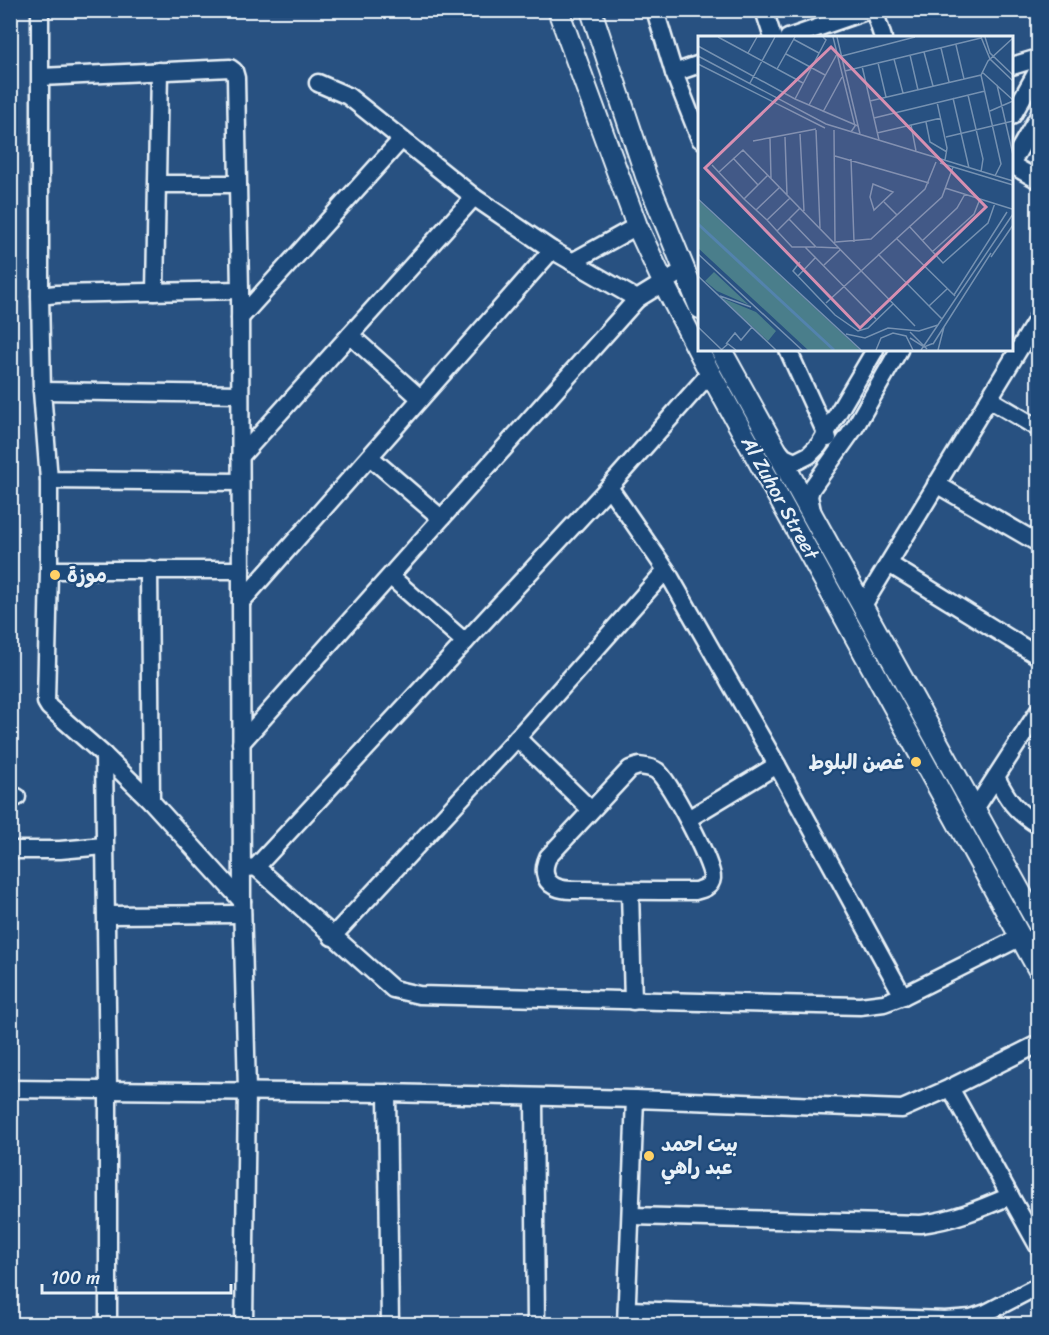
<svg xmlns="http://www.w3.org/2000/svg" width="1049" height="1335" viewBox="0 0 1049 1335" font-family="Sriracha,'Playpen Sans Arabic',sans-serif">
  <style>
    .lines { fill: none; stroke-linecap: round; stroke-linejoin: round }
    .minor-casing { stroke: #e8f1f8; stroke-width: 21 }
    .major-casing { stroke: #e8f1f8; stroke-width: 24 }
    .minor { stroke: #1f4a7a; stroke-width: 16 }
    .major { stroke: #1f4a7a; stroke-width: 20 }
    .poi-dot { fill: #ffd166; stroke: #1f4a7a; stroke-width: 2 }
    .labels { text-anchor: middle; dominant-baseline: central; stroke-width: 4.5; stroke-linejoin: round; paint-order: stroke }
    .street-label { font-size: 20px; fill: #e8f1f8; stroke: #1f4a7a }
    .poi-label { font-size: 20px; font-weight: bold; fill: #e8f1f8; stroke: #1f4a7a; text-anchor: start }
    .inset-river { fill: none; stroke: #5383ad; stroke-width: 3 }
    .inset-road { fill: none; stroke: #7591b1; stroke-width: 1.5 }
    .view { fill: #d78fb1; fill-opacity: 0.15; stroke: #d78fb1; stroke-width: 3 }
    .inset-edge { fill: none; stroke: #e8f1f8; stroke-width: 3 }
  </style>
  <rect width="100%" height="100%" fill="#285181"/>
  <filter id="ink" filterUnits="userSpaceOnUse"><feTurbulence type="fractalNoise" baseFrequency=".0167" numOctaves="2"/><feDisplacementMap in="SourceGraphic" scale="12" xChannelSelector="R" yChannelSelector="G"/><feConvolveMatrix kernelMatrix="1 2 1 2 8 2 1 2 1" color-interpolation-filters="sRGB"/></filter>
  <g filter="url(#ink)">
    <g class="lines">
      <defs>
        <g id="minor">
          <path d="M 655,10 L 674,73 L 700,139"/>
          <path d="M 764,10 L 773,38"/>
          <path d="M 874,10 L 883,38"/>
          <path d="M 40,13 L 40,296"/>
          <path d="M 788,38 L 869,10"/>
          <path d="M 1012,66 L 1038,58"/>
          <path d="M 674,73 L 700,64"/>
          <path d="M 41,77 L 230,68 L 234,71 L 236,78 L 240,290 L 242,901 L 247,1090 L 244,1324"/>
          <path d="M 318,83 L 348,96 L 474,197 L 552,250 L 637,299 L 684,270"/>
          <path d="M 1012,116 L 1038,70"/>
          <path d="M 1012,162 L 1038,117"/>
          <path d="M 1012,165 L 1038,180"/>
          <path d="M 158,184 L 237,184"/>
          <path d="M 572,262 L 637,226"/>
          <path d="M 240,290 L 57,294 L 40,296 L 42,391 L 49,480 L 240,482"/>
          <path d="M 155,292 L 159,71"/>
          <path d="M 240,318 L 401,140"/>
          <path d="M 350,335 L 420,398"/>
          <path d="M 788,350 L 828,438"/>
          <path d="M 42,391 L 240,394"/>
          <path d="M 989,399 L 1038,428"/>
          <path d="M 777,449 L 784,457 L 795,462 L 809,455 L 819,445 L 875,350"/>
          <path d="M 240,457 L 474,197"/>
          <path d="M 370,457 L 441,518"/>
          <path d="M 49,480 L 49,570 L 241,570"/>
          <path d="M 936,484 L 1038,543"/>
          <path d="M 609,487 L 666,570 L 777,765 L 903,996"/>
          <path d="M 812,511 L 809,496 L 811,489 L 855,427 L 899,350"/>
          <path d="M 889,564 L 1038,656"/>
          <path d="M 149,569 L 151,801 L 242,901"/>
          <path d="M 49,570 L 46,702 L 49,707 L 104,755 L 151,801"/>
          <path d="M 391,577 L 465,642"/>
          <path d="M 241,602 L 552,250"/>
          <path d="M 862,607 L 1038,318"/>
          <path d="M 517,738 L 591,810"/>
          <path d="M 241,743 L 637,299"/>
          <path d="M 104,755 L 108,1089 L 108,1324"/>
          <path d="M 639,766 C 645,767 652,767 657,771 C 669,780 713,864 712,878 C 711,887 703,889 695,891 C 659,891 623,891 586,890 C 576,890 562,891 554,886 C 543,880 543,868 548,857 L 630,769 Z"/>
          <path d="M 996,777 C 1008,800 1015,811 1038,825"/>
          <path d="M 10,797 L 17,797"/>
          <path d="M 975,809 L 1038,712"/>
          <path d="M 688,819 L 777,765"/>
          <path d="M 10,850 L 60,850 L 104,846"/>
          <path d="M 256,867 L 393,989 L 419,995 L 860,1006 L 884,1003 L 903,996 L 1021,937"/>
          <path d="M 247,868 L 256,867 L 609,487 L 710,373"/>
          <path d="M 630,892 L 633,1001"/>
          <path d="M 106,915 L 242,914"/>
          <path d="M 332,937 L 517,738 L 666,570"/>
          <path d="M 950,1088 L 1038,1246"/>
          <path d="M 10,1089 L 387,1093 L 635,1099 L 902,1109 L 950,1088 L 1038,1044"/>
          <path d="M 387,1093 L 390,1324"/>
          <path d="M 534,1098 L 536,1324"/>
          <path d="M 632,1216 L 921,1224 C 953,1220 980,1209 1010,1196"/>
          <path d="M 627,1310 L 945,1320 L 971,1318 L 986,1313 L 1038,1286"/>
          <path d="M 626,1324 L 635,1099"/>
        </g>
        <g id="major">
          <path d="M 558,10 L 637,226 L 663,282 L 710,373 L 1038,969"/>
          <path d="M 591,10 L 646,176 L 700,308"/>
          <path d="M 721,350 L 1038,924"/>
        </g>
      </defs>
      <use href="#minor" class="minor-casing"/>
      <use href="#major" class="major-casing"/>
      <use href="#minor" class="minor"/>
      <use href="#major" class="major"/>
    </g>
  </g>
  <g class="poi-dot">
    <circle cx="55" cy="575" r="6"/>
    <circle cx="916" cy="762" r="6"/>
    <circle cx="649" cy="1156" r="6"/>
  </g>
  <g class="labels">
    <g class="street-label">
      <text transform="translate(780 498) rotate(61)">Al Zuhor Street</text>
    </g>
    <g class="poi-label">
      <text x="67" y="575">موزة</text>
      <text x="904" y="762" text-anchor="end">غصن البلوط</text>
      <text x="661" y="1144">بيت احمد<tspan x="661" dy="23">عبد راهي</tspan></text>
    </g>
  </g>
  <g transform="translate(698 36)">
    <rect width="315" height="315" fill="#285181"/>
    <path d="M 0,164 L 162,314 L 110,314 L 0,212 ZM 16,236 L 51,269 L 19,255 L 7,245 ZM 24,262 L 58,276 L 78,295 L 70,305 Z" fill="#4a7e8b"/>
    <path class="inset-river" d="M 0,188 L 136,314"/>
    <path class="inset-road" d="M 20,1 L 105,47M 135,1 L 157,90 L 153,96M 139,1 L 162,98M 283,1 L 292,23 L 315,45M 287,1 L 292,17 L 315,39M 95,3 L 121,17M 258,9 L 266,43M 0,10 L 97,63 L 160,90M 243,12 L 251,46M 226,16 L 235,50M 50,17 L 59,1M 88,18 L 127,39M 212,19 L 220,54M 0,20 L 128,88 L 315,145M 144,20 L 217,1M 196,23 L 205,57M 180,27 L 188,61M 0,28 L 127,92M 164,30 L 181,104M 79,33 L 97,1M 147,35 L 283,2M 284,36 L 315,64M 283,39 L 303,128 L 297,140M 52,47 L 77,1M 299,49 L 315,119M 270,59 L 285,123 L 283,136M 255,62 L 271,132M 97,63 L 128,4 L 125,1M 172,65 L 283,39 L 290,25 L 315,2M 239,66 L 249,112 L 247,124M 111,69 L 139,18M 292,75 L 315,65M 125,76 L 144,41M 176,82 L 287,55M 228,86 L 232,106 L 249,116M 213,89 L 218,115M 118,94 L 122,192M 136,94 L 137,207M 179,97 L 243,82M 102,98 L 106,175M 87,101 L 89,159M 248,101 L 315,85M 72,102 L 73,142M 55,105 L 118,93M 137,120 L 231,147M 35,122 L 60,149M 153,123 L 156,206M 242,127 L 315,149M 14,129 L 46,163M 21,136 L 45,114 L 217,290M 70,139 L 46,163 L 69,184 L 92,162M 175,148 L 195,156 L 176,174 L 172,161 ZM 247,152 L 314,173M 0,163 L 163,314M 186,166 L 199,179M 58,174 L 82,151M 91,183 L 118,211 L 141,212M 69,184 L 79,195 L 102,172M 211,190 L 245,227 L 290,187 L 297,167M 79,195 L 94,211 L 117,211M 198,202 L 257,260M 224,205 L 259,172 L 267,158M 138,206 L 173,203 L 227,153 L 238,126M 107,211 L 178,283M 234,216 L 276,178 L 282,163M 0,218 L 104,314M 180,218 L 231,270 L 249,253M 293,221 L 315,189M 102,226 L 95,235 L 137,279 L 160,295 L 170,292 L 195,268M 126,229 L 142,214M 0,240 L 78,314M 100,240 L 118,221M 256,259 L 309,176M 22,260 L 53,271M 128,267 L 244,161 L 255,131M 231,270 L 244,283M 0,291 L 24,314M 212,296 L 229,313M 148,298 L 167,302 L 190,292 L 221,295 L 240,289M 212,302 L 226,311 L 236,307M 28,308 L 37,297 L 43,304 L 54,291M 235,308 L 293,217M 23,314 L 30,308 L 38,314M 178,314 L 183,302 L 195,297 L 208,300 L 215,314M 223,314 L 315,178M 240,314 L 246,291"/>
    <path class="view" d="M 133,11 L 288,171 L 162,292 L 7,132 Z"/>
    <rect width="315" height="315" class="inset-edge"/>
  </g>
  <rect width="1049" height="1335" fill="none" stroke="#1f4a7a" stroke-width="36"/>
  <rect x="18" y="18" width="1013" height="1299" fill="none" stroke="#e8f1f8" stroke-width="2" filter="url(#ink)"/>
  <path d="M42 1284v9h189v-9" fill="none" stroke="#e8f1f8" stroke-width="3"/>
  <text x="51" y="1284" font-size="18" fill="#e8f1f8" stroke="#1f4a7a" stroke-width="4.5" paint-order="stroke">100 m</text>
</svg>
